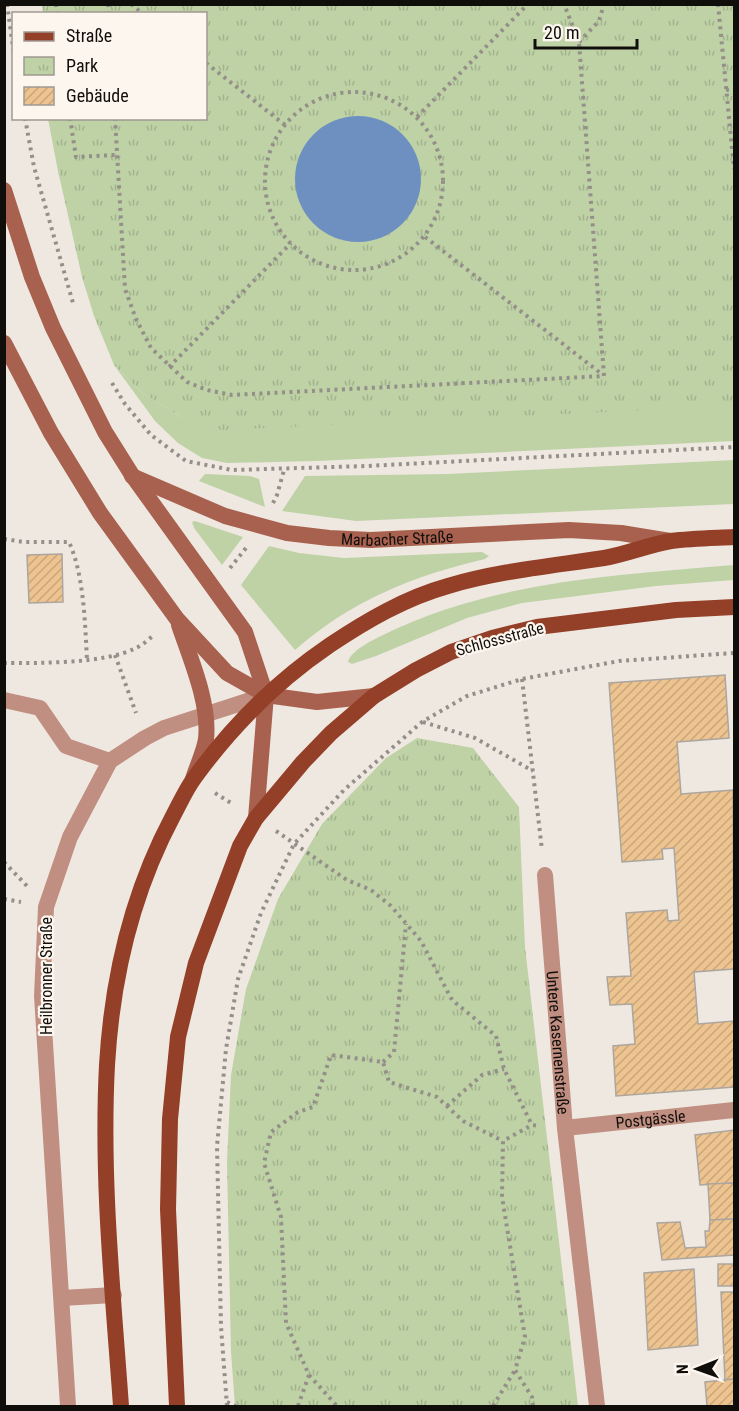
<svg xmlns="http://www.w3.org/2000/svg" width="739" height="1411" viewBox="0 0 739 1411" font-family="'Roboto Condensed',sans-serif">
  <style>
    .green { fill: #bed2a6 }
    .park { fill: url(#park-tufts) }
    .water { fill: #6e90c0 }
    .building { fill: url(#building-hatch); stroke: #aca69f; stroke-width: 1.5 }
    .lines { fill: none; stroke-linecap: round; stroke-linejoin: round }
    .path { stroke: #948f89; stroke-width: 4; stroke-dasharray: 3 4.5; stroke-linecap: butt }
    .minor { stroke: #c08f81; stroke-width: 16 }
    .secondary { stroke: #a8614e; stroke-width: 16 }
    .primary { stroke: #943f27; stroke-width: 16 }
    .labels { text-anchor: middle; dominant-baseline: central; stroke-width: 4.5; stroke-linejoin: round; paint-order: stroke }
    .street-label { font-size: 16px; fill: #100e0b; stroke: #fdf6ee }
  </style>
  <defs>
    <pattern id="park-tufts" width="24" height="20" patternUnits="userSpaceOnUse" patternTransform="scale(1.5)"><rect width="24" height="20" fill="#bed2a6"/><path d="M3 7l-1-3M5 7V3M7 7l1-3M15 17l-1-3M17 17v-4M19 17l1-3" fill="none" stroke="#a2b38e"/></pattern>
    <pattern id="building-hatch" width="6" height="6" patternUnits="userSpaceOnUse" patternTransform="scale(1.5)"><rect width="6" height="6" fill="#edc390"/><path d="M-1 1l2-2M0 6l6-6M5 7l2-2" fill="none" stroke="#caa67b"/></pattern>
  </defs>
  <rect width="100%" height="100%" fill="#efe8e1"/>
  <g class="green">
    <path d="M 734,227 L 734,441 L 317,461 L 227,463 L 202,458 L 178,443 L 155,421 L 114,365 L 141,392 L 183,418 Z"/>
    <path d="M 734,460 L 734,504 L 356,521 L 282,511 L 305,476 L 447,474 Z"/>
    <path d="M 205,474 L 250,476 L 259,479 L 265,507 L 199,481 Z"/>
    <path d="M 195,521 L 243,537 L 222,565 L 194,528 L 192,522 Z"/>
    <path d="M 269,546 L 299,553 L 344,558 L 482,552 L 489,556 L 485,559 C 413,576 352,600 295,650 L 241,585 Z"/>
    <path d="M 734,565 L 734,580 L 656,586 L 522,603 L 467,618 L 376,656 L 352,664 L 348,662 C 351,650 373,640 383,635 C 492,581 615,575 734,565 Z"/>
  </g>
  <g class="park">
    <path d="M 42,5 L 734,5 L 734,406 L 222,430 L 183,418 L 141,392 L 114,365 L 94,316 L 82,277 L 58,171 L 48,119 L 206,118 L 206,14 L 43,13 Z"/>
    <path d="M 417,738 L 473,748 L 519,807 L 525,947 L 578,1406 L 235,1406 L 231,1352 L 227,1162 L 231,1075 L 246,989 L 278,899 L 322,824 L 386,758 Z"/>
  </g>
  <circle class="water" cx="358" cy="179" r="63"/>
  <g class="building">
    <path d="M 62,554 L 63,602 L 29,603 L 27,555 Z"/>
    <path d="M 725,675 L 729,738 L 677,742 L 681,794 L 733,790 L 734,969 L 694,972 L 698,1024 L 734,1021 L 734,1087 L 616,1096 L 613,1046 L 635,1044 L 632,1004 L 610,1005 L 607,977 L 631,976 L 626,913 L 667,910 L 668,921 L 679,920 L 674,848 L 662,849 L 663,859 L 622,862 L 609,683 Z"/>
    <path d="M 734,1130 L 734,1183 L 700,1185 L 695,1135 Z"/>
    <path d="M 734,1183 L 734,1219 L 710,1220 L 708,1184 Z"/>
    <path d="M 734,1219 L 734,1255 L 662,1260 L 657,1223 L 680,1222 L 685,1248 L 706,1247 L 705,1231 L 709,1231 L 710,1220 Z"/>
    <rect x="718" y="1264" width="16" height="22"/>
    <path d="M 694,1269 L 698,1345 L 648,1350 L 644,1273 Z"/>
    <path d="M 721,1292 L 734,1292 L 734,1379 L 725,1380 Z"/>
    <path d="M 734,1379 L 734,1406 L 707,1406 L 705,1382 Z"/>
  </g>
  <g class="lines">
    <g class="path">
      <path d="M 7,4 L 14,54"/>
      <path d="M 56,4 L 57,14"/>
      <path d="M 108,4 L 109,14"/>
      <path d="M 131,4 L 143,14"/>
      <path d="M 718,4 L 734,169"/>
      <path d="M 579,42 L 599,21 L 604,4"/>
      <path d="M 206,63 L 285,125"/>
      <path d="M 726,90 L 734,89"/>
      <circle cx="354" cy="181" r="89"/>
      <path d="M 417,117 L 528,4"/>
      <path d="M 25,118 L 34,167 L 73,303"/>
      <path d="M 70,118 L 76,157 L 116,155"/>
      <path d="M 115,118 L 125,289 L 136,319 L 151,348 L 187,382 L 207,390 L 232,395 L 604,376 L 579,42 L 564,4"/>
      <path d="M 425,237 L 603,375"/>
      <path d="M 169,367 L 291,243"/>
      <path d="M 112,383 L 125,404 L 151,435 L 186,461 L 232,470 L 367,466 L 734,447"/>
      <path d="M 273,503 L 277,495 L 284,470"/>
      <path d="M 4,539 L 24,542 L 69,542 C 84,575 85,623 87,660"/>
      <path d="M 230,568 L 246,548"/>
      <path d="M 115,655 L 136,713"/>
      <path d="M 4,663 C 40,663 104,664 136,648 C 143,645 149,639 155,634"/>
      <path d="M 522,679 L 542,850"/>
      <path d="M 423,722 L 475,738 L 533,771"/>
      <path d="M 215,793 L 231,803"/>
      <path d="M 276,831 L 347,880 L 371,890 L 391,906 L 421,941 L 452,1000 L 496,1036 L 504,1069 L 532,1125"/>
      <path d="M 4,862 L 27,886"/>
      <path d="M 4,899 L 21,902"/>
      <path d="M 383,1062 L 394,1052 L 406,924"/>
      <path d="M 447,1106 L 482,1075 L 504,1069"/>
      <path d="M 309,1375 L 337,1406"/>
      <path d="M 227,1402 L 236,1406"/>
      <path d="M 227,1406 L 221,1327 L 217,1146 L 226,1049 L 238,979 L 261,913 L 294,844 L 344,790 L 422,722 L 467,696 L 522,679 L 619,661 L 734,653"/>
      <path d="M 298,1406 L 309,1375 L 286,1323 L 281,1217 L 264,1163 L 271,1132 L 298,1112 L 313,1107 L 331,1055 L 383,1062 L 389,1082 L 437,1097 L 463,1121 L 503,1141"/>
      <path d="M 493,1406 L 515,1370"/>
      <path d="M 533,1406 L 532,1397 L 515,1370 L 525,1337 L 502,1197 L 503,1141 L 532,1125 L 540,1126"/>
    </g>
    <g class="minor">
      <path d="M 4,700 L 40,708 L 66,746 L 110,761"/>
      <path id="s1" d="M 545,875 L 565,1128 L 597,1406"/>
      <path id="s2" d="M 565,1128 L 734,1110"/>
      <path d="M 62,1298 L 114,1295"/>
      <path d="M 68,1406 L 42,996 L 46,907 L 70,837 L 110,761 L 145,738 L 164,728 L 266,695"/>
    </g>
    <g class="secondary">
      <path d="M 4,190 L 32,277 L 53,328 L 105,432 L 132,475 L 245,632 L 266,695 L 256,818"/>
      <path d="M 4,343 L 51,433 L 100,513 L 177,619 L 227,673 L 266,695 L 317,702 L 374,696"/>
      <path id="s3" d="M 132,476 L 225,516 L 287,533 L 329,538 L 371,540 L 569,530 L 621,533 L 670,541"/>
      <path d="M 179,625 C 190,658 210,703 206,739 C 204,752 197,766 193,779"/>
    </g>
    <g class="primary">
      <path d="M 121,1406 C 113,1293 101,1179 107,1065 C 112,979 132,893 173,816 C 180,803 186,789 195,777 C 232,726 277,681 330,645 C 366,621 405,598 448,586 C 498,571 552,566 604,558 C 627,554 648,545 671,541 C 692,538 714,538 734,537"/>
      <path d="M 177,1406 L 168,1209 L 170,1119 L 178,1037 L 196,963 L 240,846 L 256,818 L 303,762 L 331,733 L 374,696 L 416,670 L 451,652 L 492,638 L 537,627 L 676,610 L 734,607"/>
    </g>
  </g>
  <g class="labels">
    <g class="street-label">
      <text stroke="none"><textPath href="#s3" startOffset="276">Marbacher Straße</textPath></text>
      <text transform="translate(500 639) rotate(-15)">Schlossstraße</text>
      <text transform="translate(46 976) rotate(-90)">Heilbronner Straße</text>
      <text stroke="none"><textPath href="#s1" startOffset="168">Untere Kasernenstraße</textPath></text>
      <text stroke="none"><textPath href="#s2" startOffset="86">Postgässle</textPath></text>
    </g>
  </g>
  <rect width="739" height="1411" fill="none" stroke="#100e0b" stroke-width="12"/>
  <rect x="12" y="12" width="195" height="108" fill="#fdf6ee" stroke="#9e9993" stroke-width="1.5"/>
  <rect x="24" y="32" width="30" height="9" fill="#943f27" stroke="#9e9993" stroke-width="1.5"/>
  <text x="66" y="42" font-size="18" fill="#100e0b">Straße</text>
  <rect x="24" y="57" width="30" height="18" fill="url(#park-tufts)" stroke="#9e9993" stroke-width="1.5"/>
  <text x="66" y="72" font-size="18" fill="#100e0b">Park</text>
  <rect x="24" y="87" width="30" height="18" fill="url(#building-hatch)" stroke="#9e9993" stroke-width="1.5"/>
  <text x="66" y="102" font-size="18" fill="#100e0b">Gebäude</text>
  <g transform="translate(697 1369) rotate(269)" stroke="#fdf6ee" stroke-width="4.5" paint-order="stroke">
  <path d="M0-4.5L10 22L0 15L-10 22Z" fill="#100e0b"/>
  <text y="-9" font-size="16" font-weight="bold" text-anchor="middle" fill="#100e0b">N</text>
  </g>
  <path d="M535 39v9h102v-9" fill="none" stroke="#100e0b" stroke-width="3"/>
  <text x="544" y="39" font-size="18" fill="#100e0b" stroke="#fdf6ee" stroke-width="4.5" paint-order="stroke">20 m</text>
</svg>
